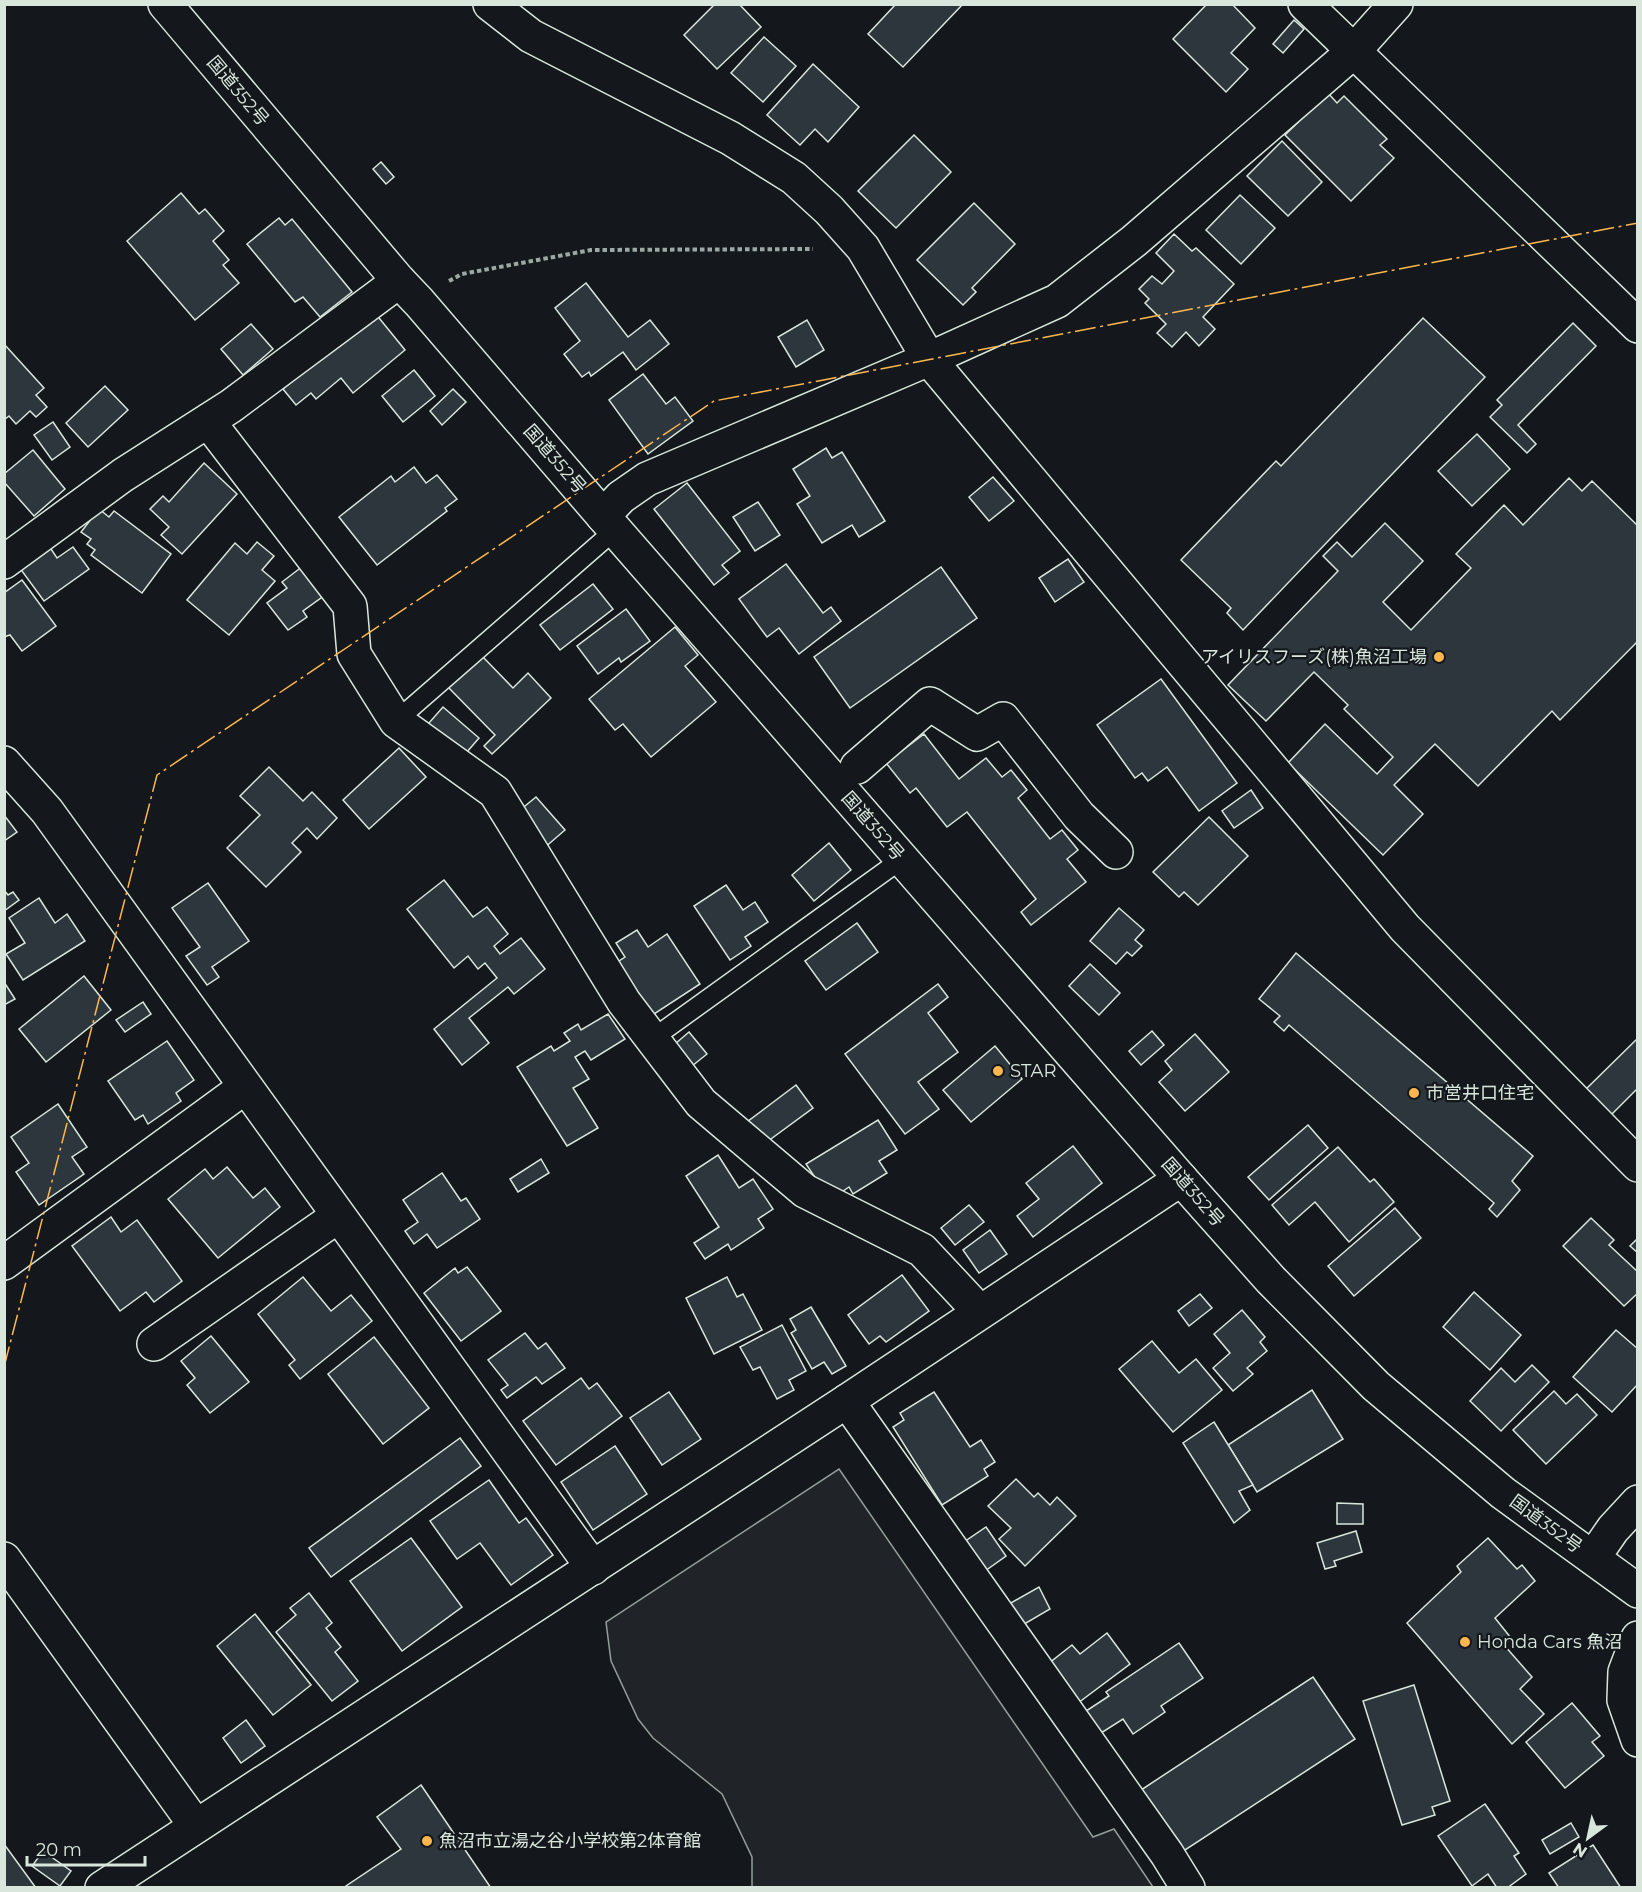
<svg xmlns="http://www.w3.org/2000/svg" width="1642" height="1892" viewBox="0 0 1642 1892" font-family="Montserrat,'Noto Sans JP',sans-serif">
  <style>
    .park { fill: #202428; stroke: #939e99; stroke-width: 1.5 }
    .building { fill: #2c363c; stroke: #d8e6dc; stroke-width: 1.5 }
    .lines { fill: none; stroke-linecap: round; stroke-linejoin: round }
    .lane-casing { stroke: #d8e6dc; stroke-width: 21 }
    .street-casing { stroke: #d8e6dc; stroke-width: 36 }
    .secondary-casing { stroke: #d8e6dc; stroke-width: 36 }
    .highway-casing { stroke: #d8e6dc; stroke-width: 36 }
    .path { stroke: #9da8a2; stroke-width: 4; stroke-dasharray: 4.5 3; stroke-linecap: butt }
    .lane { stroke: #14181c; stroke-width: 18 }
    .street { stroke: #14181c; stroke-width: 33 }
    .secondary { stroke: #14181c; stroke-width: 33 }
    .highway { stroke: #14181c; stroke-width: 33 }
    .power { stroke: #ffb74d; stroke-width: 1.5; stroke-dasharray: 21 4.5 3 4.5; stroke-linecap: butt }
    .poi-dot { fill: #ffb74d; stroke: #14181c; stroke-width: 2 }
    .labels { text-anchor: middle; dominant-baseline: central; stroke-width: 4.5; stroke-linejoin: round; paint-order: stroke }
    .street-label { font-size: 18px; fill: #d8e6dc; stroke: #14181c }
    .poi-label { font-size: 18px; fill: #d8e6dc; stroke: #14181c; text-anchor: start }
  </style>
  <rect width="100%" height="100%" fill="#14181c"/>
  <path class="park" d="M 839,1469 L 1093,1837 L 1114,1829 L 1153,1887 L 752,1887 L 752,1857 L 722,1794 L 653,1738 L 638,1719 L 611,1661 L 606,1622 Z"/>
  <g class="building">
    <path d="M 715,4 L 739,4 L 761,27 L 717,69 L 684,35 Z"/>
    <path d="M 896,4 L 963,4 L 903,67 L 868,34 Z"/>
    <path d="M 1207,4 L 1232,4 L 1255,28 L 1231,53 L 1248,69 L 1226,92 L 1173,39 Z"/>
    <path d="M 1294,20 L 1304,29 L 1283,53 L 1273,44 Z"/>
    <path d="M 764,37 L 796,66 L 763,102 L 731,73 Z"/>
    <path d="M 813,64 L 859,107 L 828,142 L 815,129 L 800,145 L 767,115 Z"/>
    <path d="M 1328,93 L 1337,103 L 1344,96 L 1387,139 L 1380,145 L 1394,158 L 1351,201 L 1285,135 Z"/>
    <path d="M 914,135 L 951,172 L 896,228 L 858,191 Z"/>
    <path d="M 1282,141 L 1322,182 L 1288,216 L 1247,176 Z"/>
    <path d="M 381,162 L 394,177 L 386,184 L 373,169 Z"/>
    <path d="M 181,193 L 199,214 L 205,209 L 224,231 L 213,241 L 229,260 L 223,265 L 239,283 L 195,320 L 127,241 Z"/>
    <path d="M 1240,195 L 1275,228 L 1241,264 L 1206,230 Z"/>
    <path d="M 974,203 L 1015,244 L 972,288 L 976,292 L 963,305 L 917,260 Z"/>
    <path d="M 279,218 L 285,225 L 292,219 L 352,292 L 320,317 L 303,297 L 295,302 L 247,244 Z"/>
    <path d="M 1174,234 L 1192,251 L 1196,248 L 1234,284 L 1203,317 L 1215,329 L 1199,346 L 1186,332 L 1172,347 L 1157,333 L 1166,324 L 1145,303 L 1149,299 L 1139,289 L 1152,276 L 1162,284 L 1174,271 L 1156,253 Z"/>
    <path d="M 586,283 L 628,337 L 650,320 L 669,344 L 636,370 L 623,352 L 591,376 L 589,372 L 582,377 L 564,354 L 580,341 L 555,308 Z"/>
    <path d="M 375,313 L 405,350 L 353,393 L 341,378 L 316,399 L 311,393 L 296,405 L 283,389 Z"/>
    <path d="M 1423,318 L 1485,377 L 1243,630 L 1227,613 L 1231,608 L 1181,560 L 1276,461 L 1281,466 Z"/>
    <path d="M 807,320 L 824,350 L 796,367 L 778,337 Z"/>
    <path d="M 1573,323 L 1596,346 L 1518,425 L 1536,444 L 1527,453 L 1490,417 L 1502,405 L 1497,400 Z"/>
    <path d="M 251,324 L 273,349 L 243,375 L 221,349 Z"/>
    <path d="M 4,344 L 44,388 L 36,395 L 47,407 L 36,417 L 30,411 L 16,424 L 9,416 L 4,420 Z"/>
    <path d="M 414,370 L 435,396 L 403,422 L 382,396 Z"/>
    <path d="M 643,374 L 666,404 L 675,397 L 693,421 L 648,454 L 609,400 Z"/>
    <path d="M 105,386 L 128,410 L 88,447 L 66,423 Z"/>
    <path d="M 453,389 L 466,402 L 442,425 L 430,411 Z"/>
    <path d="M 53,422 L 70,447 L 52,460 L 34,435 Z"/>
    <path d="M 1477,434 L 1510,469 L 1472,506 L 1438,471 Z"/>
    <path d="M 826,448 L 832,458 L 842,452 L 885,521 L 859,537 L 852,525 L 822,543 L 797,504 L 810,496 L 793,469 Z"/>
    <path d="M 33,450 L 65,489 L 34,516 L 4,482 L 4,474 Z"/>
    <path d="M 204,463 L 237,494 L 182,554 L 161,535 L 169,527 L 150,509 L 163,496 L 169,502 Z"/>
    <path d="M 414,467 L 426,483 L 437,475 L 457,499 L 445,508 L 447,511 L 377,565 L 339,517 L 391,476 L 395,482 Z"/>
    <path d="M 993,477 L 1014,501 L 989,521 L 969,497 Z"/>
    <path d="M 1569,478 L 1582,491 L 1592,481 L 1638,526 L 1638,641 L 1560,720 L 1552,711 L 1478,786 L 1435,744 L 1394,785 L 1423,814 L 1383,855 L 1288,763 L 1325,724 L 1377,774 L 1393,757 L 1344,709 L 1348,705 L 1314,672 L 1266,721 L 1228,685 L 1338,571 L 1323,556 L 1337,542 L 1352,557 L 1385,523 L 1423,561 L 1383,602 L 1411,630 L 1471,568 L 1456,554 L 1504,505 L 1523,525 Z"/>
    <path d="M 687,483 L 740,551 L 722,565 L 729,573 L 714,585 L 654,509 Z"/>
    <path d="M 758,502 L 780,535 L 755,551 L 733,517 Z"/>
    <path d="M 99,509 L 109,517 L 114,511 L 171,554 L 142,593 L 91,555 L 95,550 L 87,544 L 91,539 L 81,532 Z"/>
    <path d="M 257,542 L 274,556 L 262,570 L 275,581 L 229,635 L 187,600 L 235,543 L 247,554 Z"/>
    <path d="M 49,546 L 57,558 L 73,547 L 89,569 L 44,601 L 19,567 Z"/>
    <path d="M 1068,559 L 1084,582 L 1055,602 L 1039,578 Z"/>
    <path d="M 786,564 L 823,613 L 831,607 L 841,621 L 799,654 L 779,628 L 767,637 L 739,599 Z"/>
    <path d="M 303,566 L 325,595 L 303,611 L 307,617 L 288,630 L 267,603 L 287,588 L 282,582 Z"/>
    <path d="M 941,567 L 977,618 L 850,708 L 814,657 Z"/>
    <path d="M 22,580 L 56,626 L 22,651 L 10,635 L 4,637 L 4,593 Z"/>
    <path d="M 593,584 L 613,609 L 560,650 L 540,625 Z"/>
    <path d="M 626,609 L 650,641 L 621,662 L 619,658 L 598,674 L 577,646 Z"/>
    <path d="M 675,627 L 698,655 L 685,666 L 716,702 L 651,757 L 623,724 L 615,730 L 589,699 Z"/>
    <path d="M 481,655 L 513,688 L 528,673 L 551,698 L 492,754 L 484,746 L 495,735 L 448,687 Z"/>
    <path d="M 1161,679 L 1237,783 L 1199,811 L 1167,767 L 1148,781 L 1142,773 L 1135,778 L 1097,725 Z"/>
    <path d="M 443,707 L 479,738 L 460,760 L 421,732 Z"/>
    <path d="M 924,734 L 959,779 L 986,758 L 1002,777 L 1011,770 L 1027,790 L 1018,798 L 1050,839 L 1062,830 L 1078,850 L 1067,859 L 1086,882 L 1031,925 L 1021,912 L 1036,899 L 967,812 L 947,827 L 916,788 L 910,793 L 886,763 Z"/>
    <path d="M 399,748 L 426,777 L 369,829 L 343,800 Z"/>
    <path d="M 269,767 L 303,801 L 312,792 L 337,818 L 317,839 L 307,828 L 292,843 L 301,852 L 266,887 L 227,848 L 260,815 L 240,796 Z"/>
    <path d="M 1251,790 L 1263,808 L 1234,828 L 1222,811 Z"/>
    <path d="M 536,797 L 565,830 L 543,849 L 514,815 Z"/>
    <path d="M 4,815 L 17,832 L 4,841 Z"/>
    <path d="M 1209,817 L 1248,856 L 1198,905 L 1184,892 L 1179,897 L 1153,872 Z"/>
    <path d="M 829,843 L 851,870 L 814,901 L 792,875 Z"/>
    <path d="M 444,880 L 473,917 L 487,907 L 508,934 L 494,946 L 500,954 L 521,938 L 545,969 L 514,994 L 508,987 L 469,1018 L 489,1043 L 462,1065 L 434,1029 L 497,978 L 485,963 L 478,969 L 468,956 L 454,968 L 407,909 Z"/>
    <path d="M 208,883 L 249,941 L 212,967 L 219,977 L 207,985 L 186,956 L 200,947 L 172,908 Z"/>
    <path d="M 726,885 L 743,910 L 755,902 L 768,922 L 745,937 L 751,946 L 730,960 L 694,906 Z"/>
    <path d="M 4,890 L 8,895 L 13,892 L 19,900 L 4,911 Z"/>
    <path d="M 39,898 L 55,923 L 67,914 L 85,941 L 23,980 L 6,954 L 25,943 L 9,918 Z"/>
    <path d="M 1119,908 L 1144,930 L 1135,940 L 1142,946 L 1132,956 L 1127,952 L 1116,964 L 1090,941 Z"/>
    <path d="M 857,923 L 878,952 L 826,990 L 805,961 Z"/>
    <path d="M 637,930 L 648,947 L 667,934 L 700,984 L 651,1016 L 616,963 L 625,957 L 616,943 Z"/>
    <path d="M 1296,953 L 1533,1156 L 1512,1181 L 1520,1190 L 1497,1217 L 1489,1209 L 1494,1203 L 1289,1025 L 1284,1031 L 1274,1022 L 1280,1016 L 1259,999 Z"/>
    <path d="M 1090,964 L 1120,993 L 1099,1015 L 1069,986 Z"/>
    <path d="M 84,976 L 111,1010 L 46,1062 L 19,1029 Z"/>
    <path d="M 4,982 L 15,999 L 4,1005 Z"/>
    <path d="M 938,984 L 948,997 L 928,1013 L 958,1052 L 918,1082 L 939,1109 L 905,1134 L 845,1054 Z"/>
    <path d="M 143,1002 L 151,1014 L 125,1032 L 116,1020 Z"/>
    <path d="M 608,1014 L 625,1039 L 591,1060 L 585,1051 L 575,1057 L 589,1079 L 573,1088 L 598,1128 L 567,1146 L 517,1067 L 551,1046 L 554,1051 L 570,1041 L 564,1033 L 578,1024 L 581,1030 Z"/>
    <path d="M 1152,1031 L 1164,1045 L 1141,1065 L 1129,1051 Z"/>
    <path d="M 689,1032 L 707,1054 L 692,1066 L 675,1044 Z"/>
    <path d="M 1195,1034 L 1229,1072 L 1185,1111 L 1159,1082 L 1172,1070 L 1165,1061 Z"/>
    <path d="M 1638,1038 L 1638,1088 L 1609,1117 L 1583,1092 Z"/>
    <path d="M 167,1041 L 194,1080 L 176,1093 L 181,1101 L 148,1124 L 143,1115 L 135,1120 L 108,1081 Z"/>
    <path d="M 995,1046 L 1022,1079 L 971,1122 L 943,1090 Z"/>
    <path d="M 796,1085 L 813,1108 L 764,1144 L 747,1122 Z"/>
    <path d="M 58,1104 L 87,1147 L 72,1157 L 84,1174 L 39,1205 L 16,1172 L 29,1163 L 11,1137 Z"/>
    <path d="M 878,1120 L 897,1150 L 879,1161 L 887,1173 L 853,1194 L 849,1187 L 833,1198 L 822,1188 L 806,1164 Z"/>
    <path d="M 1308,1125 L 1328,1148 L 1269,1200 L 1248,1177 Z"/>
    <path d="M 1073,1146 L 1102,1183 L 1033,1237 L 1017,1216 L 1039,1199 L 1026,1183 Z"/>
    <path d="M 1338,1147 L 1370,1182 L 1374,1179 L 1394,1202 L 1349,1242 L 1315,1202 L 1289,1225 L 1272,1205 Z"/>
    <path d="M 718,1155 L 739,1188 L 753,1179 L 773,1209 L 758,1219 L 764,1228 L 731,1250 L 728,1244 L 705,1259 L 694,1243 L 719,1227 L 686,1176 Z"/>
    <path d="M 541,1159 L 549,1173 L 518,1192 L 510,1179 Z"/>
    <path d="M 227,1167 L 253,1198 L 265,1188 L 280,1207 L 218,1258 L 168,1199 L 205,1169 L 213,1179 Z"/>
    <path d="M 442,1173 L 461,1201 L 466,1198 L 480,1219 L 437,1248 L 427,1234 L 414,1244 L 405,1231 L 418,1222 L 403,1200 Z"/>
    <path d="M 969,1205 L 984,1222 L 955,1245 L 941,1228 Z"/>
    <path d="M 1395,1208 L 1421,1238 L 1354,1296 L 1328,1266 Z"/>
    <path d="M 111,1217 L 121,1232 L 137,1220 L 182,1281 L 154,1302 L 146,1292 L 120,1311 L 72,1246 Z"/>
    <path d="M 1591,1218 L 1614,1240 L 1609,1245 L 1638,1272 L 1638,1293 L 1624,1306 L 1563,1246 Z"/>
    <path d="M 990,1230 L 1007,1254 L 979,1273 L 963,1250 Z"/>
    <path d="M 1638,1238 L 1638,1253 L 1630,1246 Z"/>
    <path d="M 467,1267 L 501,1311 L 461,1341 L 424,1293 L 455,1268 L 458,1273 Z"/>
    <path d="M 902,1275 L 929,1311 L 886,1342 L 880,1336 L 869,1344 L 848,1315 Z"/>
    <path d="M 303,1277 L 331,1311 L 351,1295 L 372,1321 L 300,1379 L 289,1365 L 295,1360 L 258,1314 Z"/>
    <path d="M 727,1277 L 737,1297 L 743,1294 L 762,1330 L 714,1354 L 686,1298 Z"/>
    <path d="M 1474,1292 L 1521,1335 L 1490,1370 L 1443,1327 Z"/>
    <path d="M 1200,1294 L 1212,1308 L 1189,1326 L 1178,1311 Z"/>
    <path d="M 811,1307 L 846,1366 L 832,1374 L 824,1362 L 812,1369 L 791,1333 L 796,1330 L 790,1319 Z"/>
    <path d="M 1242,1310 L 1265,1337 L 1260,1342 L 1267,1351 L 1247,1368 L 1253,1374 L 1233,1391 L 1213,1368 L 1230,1353 L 1214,1334 Z"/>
    <path d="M 782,1325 L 806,1371 L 789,1380 L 794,1390 L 777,1399 L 760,1367 L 753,1370 L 740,1347 Z"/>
    <path d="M 1616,1330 L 1638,1349 L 1638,1384 L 1612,1412 L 1573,1377 Z"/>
    <path d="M 525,1333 L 538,1349 L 546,1343 L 565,1368 L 542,1384 L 536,1377 L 507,1398 L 501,1390 L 508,1385 L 488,1360 Z"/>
    <path d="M 211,1336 L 249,1382 L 210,1413 L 187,1385 L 195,1378 L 181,1361 Z"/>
    <path d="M 374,1337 L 429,1408 L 383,1444 L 328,1374 Z"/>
    <path d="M 1152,1341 L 1179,1373 L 1196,1359 L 1222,1390 L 1173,1432 L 1119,1369 Z"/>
    <path d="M 1532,1365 L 1549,1382 L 1501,1431 L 1470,1401 L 1501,1368 L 1515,1382 Z"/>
    <path d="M 581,1378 L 589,1389 L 597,1383 L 622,1416 L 556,1465 L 523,1421 Z"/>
    <path d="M 1312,1390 L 1343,1439 L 1257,1492 L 1228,1445 Z"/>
    <path d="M 1554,1391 L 1566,1404 L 1577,1394 L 1597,1415 L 1546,1464 L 1513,1430 Z"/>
    <path d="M 669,1392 L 701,1439 L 662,1465 L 630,1418 Z"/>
    <path d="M 934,1392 L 970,1447 L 981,1440 L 995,1462 L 984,1469 L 988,1476 L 942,1505 L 893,1427 L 904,1420 L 900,1413 Z"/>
    <path d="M 1214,1422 L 1253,1485 L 1239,1491 L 1250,1510 L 1234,1523 L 1183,1443 Z"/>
    <path d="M 460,1438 L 481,1466 L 331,1577 L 309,1548 Z"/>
    <path d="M 615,1446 L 647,1494 L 593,1530 L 561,1482 Z"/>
    <path d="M 1016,1479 L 1034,1497 L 1038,1493 L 1050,1505 L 1057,1497 L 1076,1516 L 1025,1566 L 999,1539 L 1011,1528 L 988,1506 Z"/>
    <path d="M 489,1480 L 519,1523 L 526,1518 L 553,1555 L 511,1585 L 480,1543 L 457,1559 L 430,1521 Z"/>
    <path d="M 1337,1503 L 1363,1504 L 1363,1524 L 1337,1524 Z"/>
    <path d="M 986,1527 L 1006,1556 L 985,1571 L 964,1542 Z"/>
    <path d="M 1356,1531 L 1362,1552 L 1334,1561 L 1336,1566 L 1325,1569 L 1317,1543 Z"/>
    <path d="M 411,1538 L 462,1607 L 402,1651 L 350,1581 Z"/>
    <path d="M 1488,1538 L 1517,1569 L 1522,1565 L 1535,1581 L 1495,1618 L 1511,1638 L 1504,1645 L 1532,1677 L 1520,1689 L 1544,1714 L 1512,1744 L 1407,1623 L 1461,1572 L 1457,1566 Z"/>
    <path d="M 1039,1587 L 1050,1609 L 1021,1626 L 1009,1604 Z"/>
    <path d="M 309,1593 L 332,1623 L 326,1628 L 341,1647 L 335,1652 L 358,1681 L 332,1701 L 276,1632 L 296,1615 L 290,1608 Z"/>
    <path d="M 255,1614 L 311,1685 L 273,1715 L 217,1646 Z"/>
    <path d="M 1107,1633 L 1130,1664 L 1078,1703 L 1048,1664 L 1072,1645 L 1080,1654 Z"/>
    <path d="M 1179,1643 L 1203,1678 L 1161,1706 L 1165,1712 L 1133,1734 L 1123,1719 L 1098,1735 L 1083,1713 L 1109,1696 L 1106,1692 Z"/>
    <path d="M 1313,1677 L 1355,1739 L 1182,1852 L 1141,1790 Z"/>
    <path d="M 1414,1685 L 1450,1801 L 1432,1807 L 1435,1815 L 1402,1825 L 1363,1701 Z"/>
    <path d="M 1572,1703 L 1600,1736 L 1592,1742 L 1604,1756 L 1565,1788 L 1526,1742 Z"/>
    <path d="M 246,1720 L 265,1746 L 241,1763 L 223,1738 Z"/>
    <path d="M 421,1785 L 491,1888 L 343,1888 L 401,1849 L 377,1817 Z"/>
    <path d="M 1485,1804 L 1519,1853 L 1514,1856 L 1526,1874 L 1507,1888 L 1497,1888 L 1488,1874 L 1472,1886 L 1438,1836 Z"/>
    <path d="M 1571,1823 L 1579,1837 L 1550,1854 L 1542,1840 Z"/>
    <path d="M 4,1844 L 36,1888 L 4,1888 Z"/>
    <path d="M 1593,1845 L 1621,1888 L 1559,1888 L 1549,1873 Z"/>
    <path d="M 43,1851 L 71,1871 L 60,1886 L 32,1866 Z"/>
  </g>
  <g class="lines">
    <defs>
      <g id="lane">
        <path d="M 396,721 L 615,530"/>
        <path d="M 652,1039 L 902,859"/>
      </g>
      <g id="street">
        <path d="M 490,4 L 531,36 L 730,138 L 794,178 L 829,210 L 863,248 L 929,359 L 1405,928 L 1638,1165"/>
        <path d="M 1305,4 L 1638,326"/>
        <path d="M 208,421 L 350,606 L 354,654 L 396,721 L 495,792 L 624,1002 L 701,1103 L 805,1191 L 922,1250 L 980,1312"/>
        <path d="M 603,516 L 621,497 L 647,479 L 929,359 L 1057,301 L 1134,241 L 1353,52 L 1396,4"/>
        <path d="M 4,562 L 123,475 L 231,406 L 399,281"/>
        <path d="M 4,763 L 47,811 L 593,1568"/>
        <path d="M 857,767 L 930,704 L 977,734 L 1003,719 L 1079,816 L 1116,852"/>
        <path d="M 4,1263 L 245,1087"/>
        <path d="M 154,1344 L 338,1216"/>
        <path d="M 847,1401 L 1167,1854 L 1188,1888"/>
        <path d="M 1593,1558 L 1613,1529 L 1638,1502"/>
        <path d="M 4,1559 L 196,1826"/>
        <path d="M 102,1888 L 847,1401 L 1181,1179"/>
      </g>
      <path id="secondary" d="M 1638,1638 L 1625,1672 L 1624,1700 L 1638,1740"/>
      <path id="highway" d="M 165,4 L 399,281 L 419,302 L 603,516 L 1181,1179 L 1271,1280 L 1376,1386 L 1503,1493 L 1638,1591"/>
    </defs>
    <use href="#lane" class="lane-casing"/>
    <use href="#street" class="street-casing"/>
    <use href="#secondary" class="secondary-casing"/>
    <use href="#highway" class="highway-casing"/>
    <path class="path" d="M 449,281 L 462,274 L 591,250 L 813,249"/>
    <use href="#lane" class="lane"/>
    <use href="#street" class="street"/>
    <use href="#secondary" class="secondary"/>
    <use href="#highway" class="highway"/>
    <path class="power" d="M 4,1367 L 157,775 L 714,401 L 1638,223"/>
  </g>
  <g class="poi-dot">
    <circle cx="1439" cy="657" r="6"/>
    <circle cx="998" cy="1071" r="6"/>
    <circle cx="1414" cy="1093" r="6"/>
    <circle cx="1465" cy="1642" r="6"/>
    <circle cx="427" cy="1841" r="6"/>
  </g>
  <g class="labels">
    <g class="street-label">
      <text transform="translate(238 91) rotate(50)">国道352号</text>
      <text transform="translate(555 459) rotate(49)">国道352号</text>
      <text transform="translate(873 826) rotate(49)">国道352号</text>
      <text transform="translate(1193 1192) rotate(49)">国道352号</text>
      <text transform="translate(1546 1524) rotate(36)">国道352号</text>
    </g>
    <g class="poi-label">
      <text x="1427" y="657" text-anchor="end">アイリスフーズ(株)魚沼工場</text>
      <text x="1010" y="1071">STAR</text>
      <text x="1426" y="1093">市営井口住宅</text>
      <text x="1477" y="1642">Honda Cars 魚沼</text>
      <text x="439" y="1841">魚沼市立湯之谷小学校第2体育館</text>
    </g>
  </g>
  <rect width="1642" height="1892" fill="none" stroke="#d8e6dc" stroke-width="12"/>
  <g transform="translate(1588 1838) rotate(213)" stroke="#14181c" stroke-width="4.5" paint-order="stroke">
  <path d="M0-4.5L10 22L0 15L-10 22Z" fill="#d8e6dc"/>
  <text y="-9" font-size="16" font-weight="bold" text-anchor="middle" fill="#d8e6dc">N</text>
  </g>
  <path d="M27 1856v9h118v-9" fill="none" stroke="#d8e6dc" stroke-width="3"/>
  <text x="36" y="1856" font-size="18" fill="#d8e6dc" stroke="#14181c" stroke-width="4.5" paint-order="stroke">20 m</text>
</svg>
